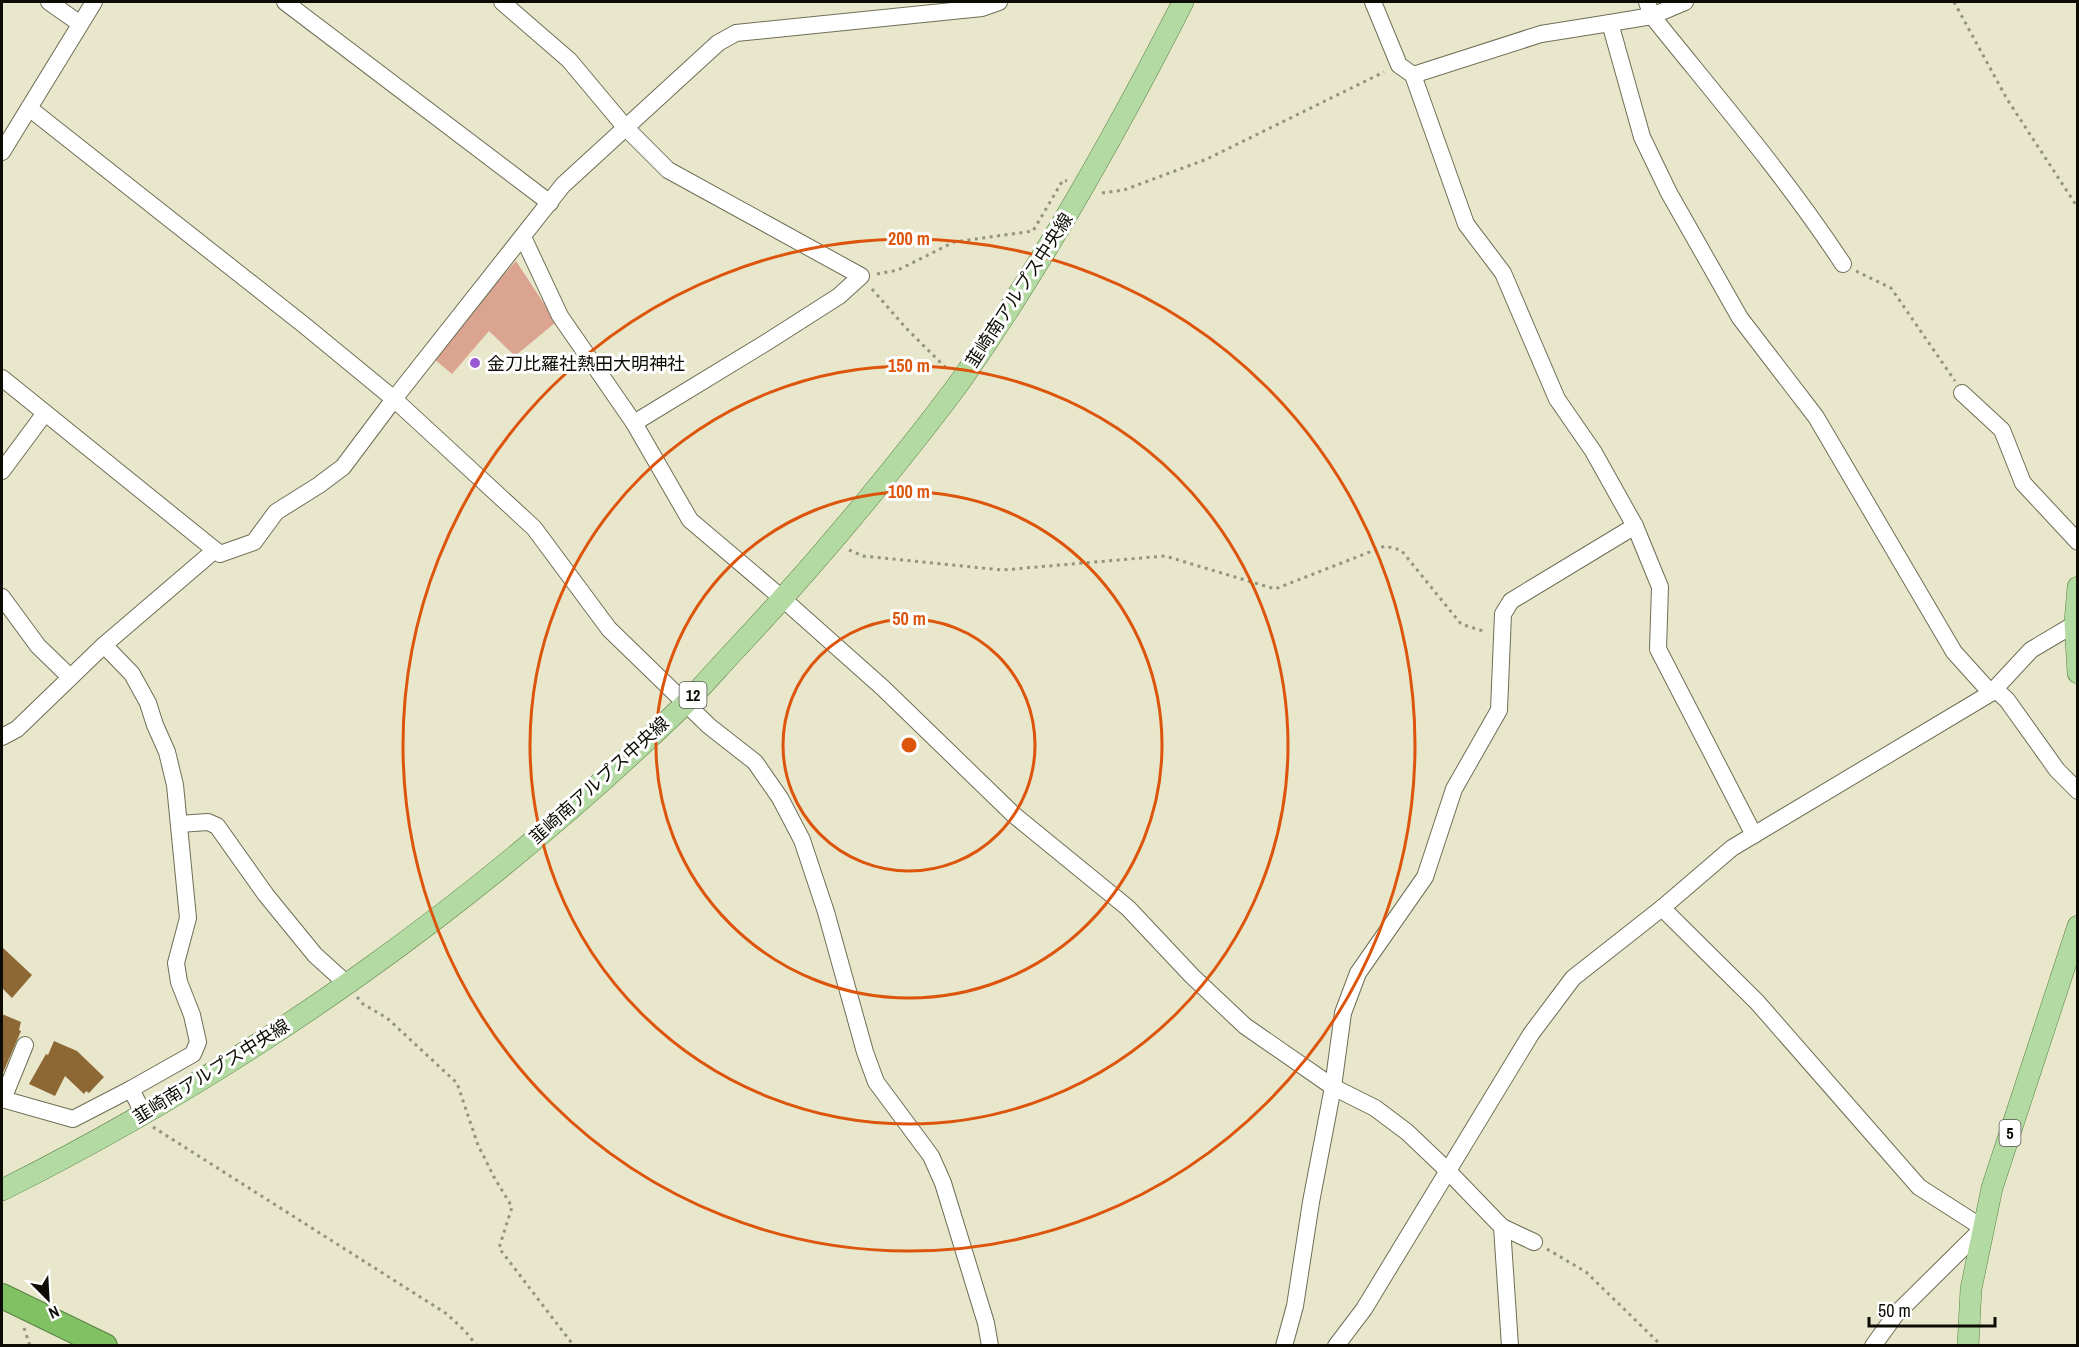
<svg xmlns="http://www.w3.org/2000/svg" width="2079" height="1347" viewBox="0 0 2079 1347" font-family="'Archivo Narrow','Noto Sans JP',sans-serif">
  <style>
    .green { fill: #daa490 }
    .building { fill: #8e6834 }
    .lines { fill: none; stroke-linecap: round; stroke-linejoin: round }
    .minor-casing { stroke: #6f6e56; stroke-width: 18 }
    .major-casing { stroke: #588242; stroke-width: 22 }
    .highway-casing { stroke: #588242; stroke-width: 26 }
    .path { stroke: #94937f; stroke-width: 3; stroke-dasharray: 3 4.5; stroke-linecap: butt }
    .minor { stroke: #fff; stroke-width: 16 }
    .major { stroke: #b3daa2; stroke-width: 21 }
    .highway { stroke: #80c164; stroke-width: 24 }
    .ring { fill: none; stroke: #dd550c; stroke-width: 3 }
    .poi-dot { fill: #975ad1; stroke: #fff; stroke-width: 2 }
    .labels { text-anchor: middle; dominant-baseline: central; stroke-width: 6; stroke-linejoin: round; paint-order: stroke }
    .shield { fill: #fff; stroke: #56554f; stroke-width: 1.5 }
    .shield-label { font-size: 16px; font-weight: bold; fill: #0d0c04 }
    .street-label { font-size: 18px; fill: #0d0c04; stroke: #fff }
    .poi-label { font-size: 18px; fill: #0d0c04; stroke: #fff; text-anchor: start }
    .centre { fill: #dd550c; stroke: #fff; stroke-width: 3 }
    .ring-label { font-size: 18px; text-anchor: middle; font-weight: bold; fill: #dd550c; stroke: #fff; stroke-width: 6; stroke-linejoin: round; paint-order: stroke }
  </style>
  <rect width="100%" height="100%" fill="#e8e7cb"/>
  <path class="green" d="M 516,261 L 556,322 L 515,356 L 489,331 L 452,374 L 433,358 L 470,312 Z"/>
  <g class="building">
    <path d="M 2,947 L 32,975 L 12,998 L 2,988 Z"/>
    <path d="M 2,1014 L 21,1022 L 19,1030 L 21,1031 L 2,1075 Z"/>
    <path d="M 54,1041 L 77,1051 L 104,1077 L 89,1093 L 86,1091 L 84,1094 L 65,1076 L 55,1096 L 29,1084 L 46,1054 L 48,1055 Z"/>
  </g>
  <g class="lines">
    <defs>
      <g id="minor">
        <path d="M 49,2 L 79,23"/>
        <path d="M 285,2 L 550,203"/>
        <path d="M 502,2 L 569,60 L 626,128 L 668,170 L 861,276 L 839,296 L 767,342 L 634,423"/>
        <path d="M 1373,2 L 1399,65 L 1413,75 L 1466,224 L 1503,273 L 1557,399 L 1593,451 L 1635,526 L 1660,587 L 1658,649 L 1754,835"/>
        <path d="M 1647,2 L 1652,16 C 1717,97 1786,177 1843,264"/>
        <path d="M 1685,2 L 1652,16 L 1610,23 L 1642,137 L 1669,193 L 1740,318 L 1816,417 L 1954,652 L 1991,693"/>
        <path d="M 1413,75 L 1541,34 L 1610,23"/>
        <path d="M 29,108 L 304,325 L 394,399 L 534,528 L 609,629 L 709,726 L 755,762 L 780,798 L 802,840 L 826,912 L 865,1052 L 876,1082 L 931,1156 L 943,1183 L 986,1323 L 990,1346"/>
        <path d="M 2,152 L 94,2"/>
        <path d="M 523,237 L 560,316 L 634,423 L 690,520 L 783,599 L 883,688 L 1014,815 L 1128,908 L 1192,976 L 1245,1026 L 1333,1087 L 1375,1108 L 1407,1132 L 1448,1171 L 1502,1227 L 1510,1346"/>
        <path d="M 2,378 L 220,554 L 254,542 L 276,512 L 319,485 L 343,467 L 394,399 L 563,185 L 718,43 L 736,33 L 982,8 L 999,2"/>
        <path d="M 1962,393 L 2002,430 L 2023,483 L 2078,542"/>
        <path d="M 2,471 L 45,413"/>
        <path d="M 2,597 L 38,646 L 70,677"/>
        <path d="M 104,645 L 132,674 L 148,703 L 155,725 L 167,752 L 175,785 L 188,918 L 176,963 L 179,982 L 192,1015 L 198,1042 L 193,1054 L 131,1089 L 143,1113"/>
        <path d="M 1995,689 L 2007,700 L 2057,770 L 2078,791"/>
        <path d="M 2,737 L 17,729 L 104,645 L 215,550"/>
        <path d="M 179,824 L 208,822 L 217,826 L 266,895 L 315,955 L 347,984"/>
        <path d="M 1662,908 L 1757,1002 L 1919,1187 L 1983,1228 L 1896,1314 L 1873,1346"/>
        <path d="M 2,1099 L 73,1119 L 131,1089"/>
        <path d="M 3,1099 L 25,1045"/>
        <path d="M 1502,1227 L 1534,1242"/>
        <path d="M 1284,1346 L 1295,1306 L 1311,1202 L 1333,1087 L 1343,1013 L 1358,973 L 1425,877 L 1454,789 L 1499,710 L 1503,614 L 1511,601 L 1635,526"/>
        <path d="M 1336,1346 L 1364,1309 L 1531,1034 L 1573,978 L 1662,908 L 1732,848 L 1991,693 L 2031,650 L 2078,622"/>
      </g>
      <g id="major">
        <path d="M 2078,587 L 2075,622 L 2078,673"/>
        <path d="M 2,1190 C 252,1065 483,900 684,705 C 702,687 719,667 737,648 C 782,600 825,551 867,500 C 899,461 932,420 962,379 C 1046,259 1117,132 1183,2"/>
        <path d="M 1968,1346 L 1971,1289 L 1992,1188 L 2078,926"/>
      </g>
      <path id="highway" d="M 2,1296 L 105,1346"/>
    </defs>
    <use href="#minor" class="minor-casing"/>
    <use href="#major" class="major-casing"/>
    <use href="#highway" class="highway-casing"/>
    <g class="path">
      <path d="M 1954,2 L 2007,99 L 2078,208"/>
      <path d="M 1102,193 L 1124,190 L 1207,159 L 1384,72"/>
      <path d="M 1856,271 L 1891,288 L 1955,381"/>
      <path d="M 877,274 L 898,270 L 954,242 L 1033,231 L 1063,180 L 1067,181"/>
      <path d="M 872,289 L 905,327 L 947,369"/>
      <path d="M 849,550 L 863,556 L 1002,570 L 1165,556 L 1275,589 L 1385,546 L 1401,550 L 1461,624 L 1486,632"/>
      <path d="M 357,997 L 363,1004 L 387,1018 L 457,1083 L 478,1145 L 494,1177 L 512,1207 L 499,1248 L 574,1346"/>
      <path d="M 153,1127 L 447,1314 L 466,1332 L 477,1346"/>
      <path d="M 1547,1249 L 1586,1272 L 1662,1346"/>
      <path d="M 24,1328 L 30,1346"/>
    </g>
    <use href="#minor" class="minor"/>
    <use href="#major" class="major"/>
    <use href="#highway" class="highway"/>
  </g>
  <g class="ring">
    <circle cx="909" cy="745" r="126"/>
    <circle cx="909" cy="745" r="253"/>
    <circle cx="909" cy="745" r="379"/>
    <circle cx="909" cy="745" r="506"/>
  </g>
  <circle class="poi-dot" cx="475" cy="363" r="6"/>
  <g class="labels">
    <g class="shield">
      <rect x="679.5" y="682" width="27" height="26" rx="4.5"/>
      <rect x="1999.5" y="1120" width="21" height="26" rx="4.5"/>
    </g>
    <g class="shield-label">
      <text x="693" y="695">12</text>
      <text x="2010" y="1133">5</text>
    </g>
    <g class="street-label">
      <text transform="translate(1019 290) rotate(-57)">韮崎南アルプス中央線</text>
      <text transform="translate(599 780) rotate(-42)">韮崎南アルプス中央線</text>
      <text transform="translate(211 1071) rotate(-32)">韮崎南アルプス中央線</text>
    </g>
    <g class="poi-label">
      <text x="487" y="363">金刀比羅社熱田大明神社</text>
    </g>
  </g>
  <circle cx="909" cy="745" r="9" class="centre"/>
  <g class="ring-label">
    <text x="909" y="245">200 m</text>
    <text x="909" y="372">150 m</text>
    <text x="909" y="498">100 m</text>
    <text x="909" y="625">50 m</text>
  </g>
  <rect width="2079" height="1347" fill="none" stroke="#0d0c04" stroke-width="6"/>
  <g transform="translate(48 1299) rotate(156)" stroke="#ffffff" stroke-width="4.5" paint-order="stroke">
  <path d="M0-4.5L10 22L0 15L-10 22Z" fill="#0d0c04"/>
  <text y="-9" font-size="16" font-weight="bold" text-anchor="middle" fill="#0d0c04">N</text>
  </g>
  <path d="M1869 1317v9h126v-9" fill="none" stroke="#0d0c04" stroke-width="3"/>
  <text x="1878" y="1317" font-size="18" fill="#0d0c04" stroke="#ffffff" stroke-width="4.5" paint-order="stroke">50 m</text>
</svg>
